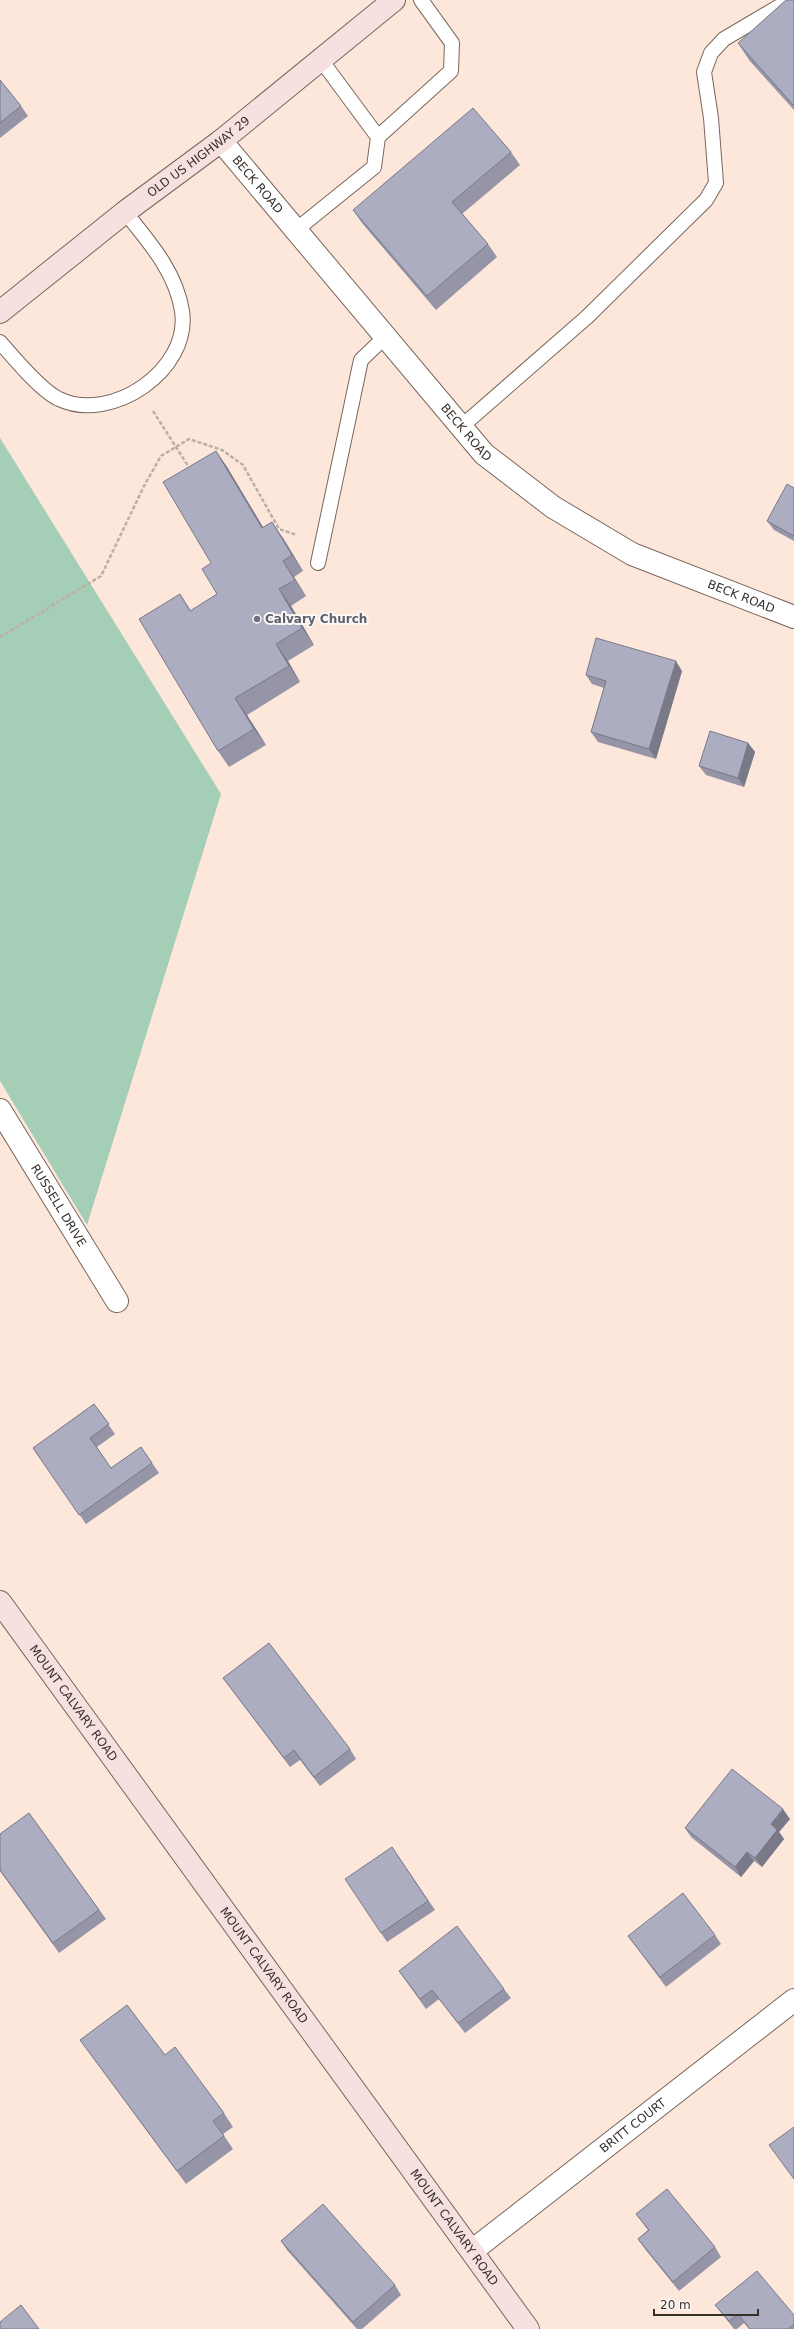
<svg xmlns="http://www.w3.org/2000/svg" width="794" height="2329" viewBox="0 0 794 2329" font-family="'DejaVu Sans',sans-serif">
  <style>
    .green { fill: #a5ceb7 }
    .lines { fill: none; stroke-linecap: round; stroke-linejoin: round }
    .lane-casing { stroke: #79675c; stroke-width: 16 }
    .street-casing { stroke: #79675c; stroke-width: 24 }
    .secondary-casing { stroke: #79675c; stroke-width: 24 }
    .path { stroke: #bfaea4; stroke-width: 2.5; stroke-dasharray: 4 2; stroke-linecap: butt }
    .lane { stroke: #fff; stroke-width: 14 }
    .street { stroke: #fff; stroke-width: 22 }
    .secondary { stroke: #f7e0e0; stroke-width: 22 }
    .wall { fill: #9595a7 }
    .shaded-wall { fill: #797988 }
    .building { fill: #adadc2; stroke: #797988 }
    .worship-dot { fill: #6b7280; stroke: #fdf8f6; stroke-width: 1.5 }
    .labels { text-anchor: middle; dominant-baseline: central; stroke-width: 4; stroke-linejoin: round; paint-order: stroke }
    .street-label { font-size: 12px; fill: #372f2a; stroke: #fdf8f6 }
    .worship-label { font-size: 12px; font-weight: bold; fill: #5b616d; stroke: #fdf8f6; text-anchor: start }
  </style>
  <rect width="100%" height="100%" fill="#fde7db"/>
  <path class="green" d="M 0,438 L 221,794 L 87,1225 L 0,1081 Z"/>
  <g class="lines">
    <defs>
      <g id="lane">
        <path d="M 378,137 L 451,71 L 452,43 L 421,0"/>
        <path d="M 296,230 L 374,167 L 378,137 L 321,60"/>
        <path d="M 0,342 C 13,357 41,391 59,399 C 111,424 191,370 182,311 C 176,272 149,242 125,212"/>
        <path d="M 461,427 L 587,317 L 706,200 L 716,183 L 711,118 L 704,72 L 711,53 L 724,39 L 790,0"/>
        <path d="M 318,563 L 361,360 L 385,337"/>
      </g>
      <g id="street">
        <path id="s1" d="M 221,141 L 484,454 L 553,507 L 632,554 L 794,617"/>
        <path id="s2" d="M 0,1110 L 117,1301"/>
        <path id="s3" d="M 472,2251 L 794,2000"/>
      </g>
      <g id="secondary">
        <path id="s4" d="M 0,312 L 125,212 L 221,141 L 394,0"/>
        <path id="s5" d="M 0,1602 L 528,2329"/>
      </g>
    </defs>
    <use href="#lane" class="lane-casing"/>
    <use href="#street" class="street-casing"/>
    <use href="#secondary" class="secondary-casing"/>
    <g class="path">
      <path d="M 153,411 L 190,469"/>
      <path d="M 0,637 L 101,576 L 144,486 L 161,456 L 189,439 L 222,450 L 243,465 L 279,529 L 297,535"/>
    </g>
    <use href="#lane" class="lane"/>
    <use href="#street" class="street"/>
    <use href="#secondary" class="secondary"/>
  </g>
  <g class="wall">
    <path d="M 794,0 L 794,110 L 749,60 L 738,43 Z"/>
    <path d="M 0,80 L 21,106 L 28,116 L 0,138 Z"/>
    <path d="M 511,152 L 520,165 L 462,214 L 488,244 L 497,257 L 436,310 L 362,223 L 353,210 Z"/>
    <path d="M 216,451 L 227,467 L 263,527 L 283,538 L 303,571 L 294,577 L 306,596 L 291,606 L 314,645 L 288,661 L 300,682 L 247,715 L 266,745 L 229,767 L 218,751 L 191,611 L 217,594 L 211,563 Z"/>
    <path d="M 794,488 L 794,541 L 774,530 L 767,521 Z"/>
    <path d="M 682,671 L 656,759 L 598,742 L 591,732 L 604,688 L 592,684 L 586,675 Z"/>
    <path d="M 748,743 L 755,752 L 744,787 L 706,775 L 699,766 Z"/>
    <path d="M 94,1404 L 115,1434 L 97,1447 L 111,1468 L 141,1447 L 159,1473 L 86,1524 L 33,1448 Z"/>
    <path d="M 223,1678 L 350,1749 L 356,1759 L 320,1786 L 300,1760 L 290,1767 Z"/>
    <path d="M 29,1813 L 106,1919 L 59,1953 L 0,1871 Z"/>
    <path d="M 790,1819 L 779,1832 L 784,1839 L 762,1867 L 754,1861 L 741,1877 L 691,1837 L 685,1828 Z"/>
    <path d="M 392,1847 L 435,1910 L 387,1942 L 381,1933 Z"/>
    <path d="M 715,1935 L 721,1944 L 666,1987 L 628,1936 Z"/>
    <path d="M 399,1971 L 504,1989 L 511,1998 L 465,2033 L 439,1999 L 426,2009 Z"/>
    <path d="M 80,2040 L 165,2055 L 224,2113 L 233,2127 L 223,2134 L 233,2149 L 186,2184 Z"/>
    <path d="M 636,2214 L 715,2247 L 721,2257 L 679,2291 L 645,2249 L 638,2239 L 648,2230 Z"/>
    <path d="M 281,2241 L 395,2285 L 401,2295 L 362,2329 L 357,2329 L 287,2250 Z"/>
    <path d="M 715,2305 L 794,2315 L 794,2329 L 749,2329 L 744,2323 L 737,2329 L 734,2329 L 722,2314 Z"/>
  </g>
  <g class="shaded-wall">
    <path d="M 216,451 L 227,467 L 273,544 L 262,528 Z"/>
    <path d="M 272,522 L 283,538 L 303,571 L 292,555 Z"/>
    <path d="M 283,561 L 294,577 L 306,596 L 295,580 Z"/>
    <path d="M 279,589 L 291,606 L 314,645 L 302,628 Z"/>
    <path d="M 180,594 L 191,611 L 190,611 Z"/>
    <path d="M 276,644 L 288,661 L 300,682 L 289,666 Z"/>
    <path d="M 676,661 L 682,671 L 656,759 L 649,749 Z"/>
    <path d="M 235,698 L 247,715 L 266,745 L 254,729 Z"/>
    <path d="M 748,743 L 755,752 L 744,787 L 738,778 Z"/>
    <path d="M 783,1809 L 790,1819 L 779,1832 L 784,1839 L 762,1867 L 755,1858 L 771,1824 Z"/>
    <path d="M 747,1852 L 754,1861 L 741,1877 L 735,1867 Z"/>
  </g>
  <g class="building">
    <path d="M 786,0 L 794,0 L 794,106 L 738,43 Z"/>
    <path d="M 0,80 L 21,106 L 0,123 Z"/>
    <path d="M 473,108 L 511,152 L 452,202 L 488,244 L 427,296 L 353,210 Z"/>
    <path d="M 216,451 L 262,528 L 272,522 L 292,555 L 283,561 L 295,580 L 279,589 L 302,628 L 276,644 L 289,666 L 235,698 L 254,729 L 218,751 L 139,619 L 180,594 L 190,611 L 217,594 L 202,569 L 211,563 L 163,482 Z"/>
    <path d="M 787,484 L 794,488 L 794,536 L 767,521 Z"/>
    <path d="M 596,638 L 676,661 L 649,749 L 591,732 L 606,681 L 586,675 Z"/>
    <path d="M 710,731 L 748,743 L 738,778 L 699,766 Z"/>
    <path d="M 94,1404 L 109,1424 L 90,1438 L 111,1468 L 141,1447 L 152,1463 L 79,1515 L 33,1448 Z"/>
    <path d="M 269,1643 L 350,1749 L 314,1777 L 294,1750 L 284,1758 L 223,1678 Z"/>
    <path d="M 732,1769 L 783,1809 L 771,1824 L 777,1830 L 755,1858 L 747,1852 L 735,1867 L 685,1828 Z"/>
    <path d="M 29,1813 L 99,1910 L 53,1943 L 0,1870 L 0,1834 Z"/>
    <path d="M 392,1847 L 428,1901 L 381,1933 L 345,1879 Z"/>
    <path d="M 683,1893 L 715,1935 L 660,1977 L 628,1936 Z"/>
    <path d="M 457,1926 L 504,1989 L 458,2023 L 432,1990 L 420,1999 L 399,1971 Z"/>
    <path d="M 127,2005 L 165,2055 L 175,2047 L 224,2113 L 213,2121 L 224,2136 L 177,2171 L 80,2040 Z"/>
    <path d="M 794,2127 L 794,2179 L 769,2145 Z"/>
    <path d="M 667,2189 L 715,2247 L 673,2282 L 638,2239 L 649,2230 L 636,2214 Z"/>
    <path d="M 323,2204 L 395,2285 L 353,2322 L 281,2241 Z"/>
    <path d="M 757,2271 L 794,2315 L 794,2324 L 788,2329 L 750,2329 L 738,2314 L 729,2321 L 715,2305 Z"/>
    <path d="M 21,2305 L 39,2329 L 0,2329 L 0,2322 Z"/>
  </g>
  <circle class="worship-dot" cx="257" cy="619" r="4"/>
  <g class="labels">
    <g class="street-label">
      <text stroke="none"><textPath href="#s4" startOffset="252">OLD US HIGHWAY 29</textPath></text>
      <text stroke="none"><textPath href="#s1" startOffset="57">BECK ROAD</textPath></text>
      <text stroke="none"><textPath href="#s1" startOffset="381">BECK ROAD</textPath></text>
      <text stroke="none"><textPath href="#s1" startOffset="705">BECK ROAD</textPath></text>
      <text stroke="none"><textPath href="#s2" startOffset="112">RUSSELL DRIVE</textPath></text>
      <text stroke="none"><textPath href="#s5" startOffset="125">MOUNT CALVARY ROAD</textPath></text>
      <text stroke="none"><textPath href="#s5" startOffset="449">MOUNT CALVARY ROAD</textPath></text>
      <text stroke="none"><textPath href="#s3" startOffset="204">BRITT COURT</textPath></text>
      <text stroke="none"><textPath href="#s5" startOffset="773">MOUNT CALVARY ROAD</textPath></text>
    </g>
    <g class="worship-label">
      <text x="265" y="619">Calvary Church</text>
    </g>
  </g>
  <path d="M654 2309v6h104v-6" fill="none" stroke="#372f2a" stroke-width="2"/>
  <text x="660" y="2309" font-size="12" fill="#372f2a" stroke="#fdf8f6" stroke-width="3" paint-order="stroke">20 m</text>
</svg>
